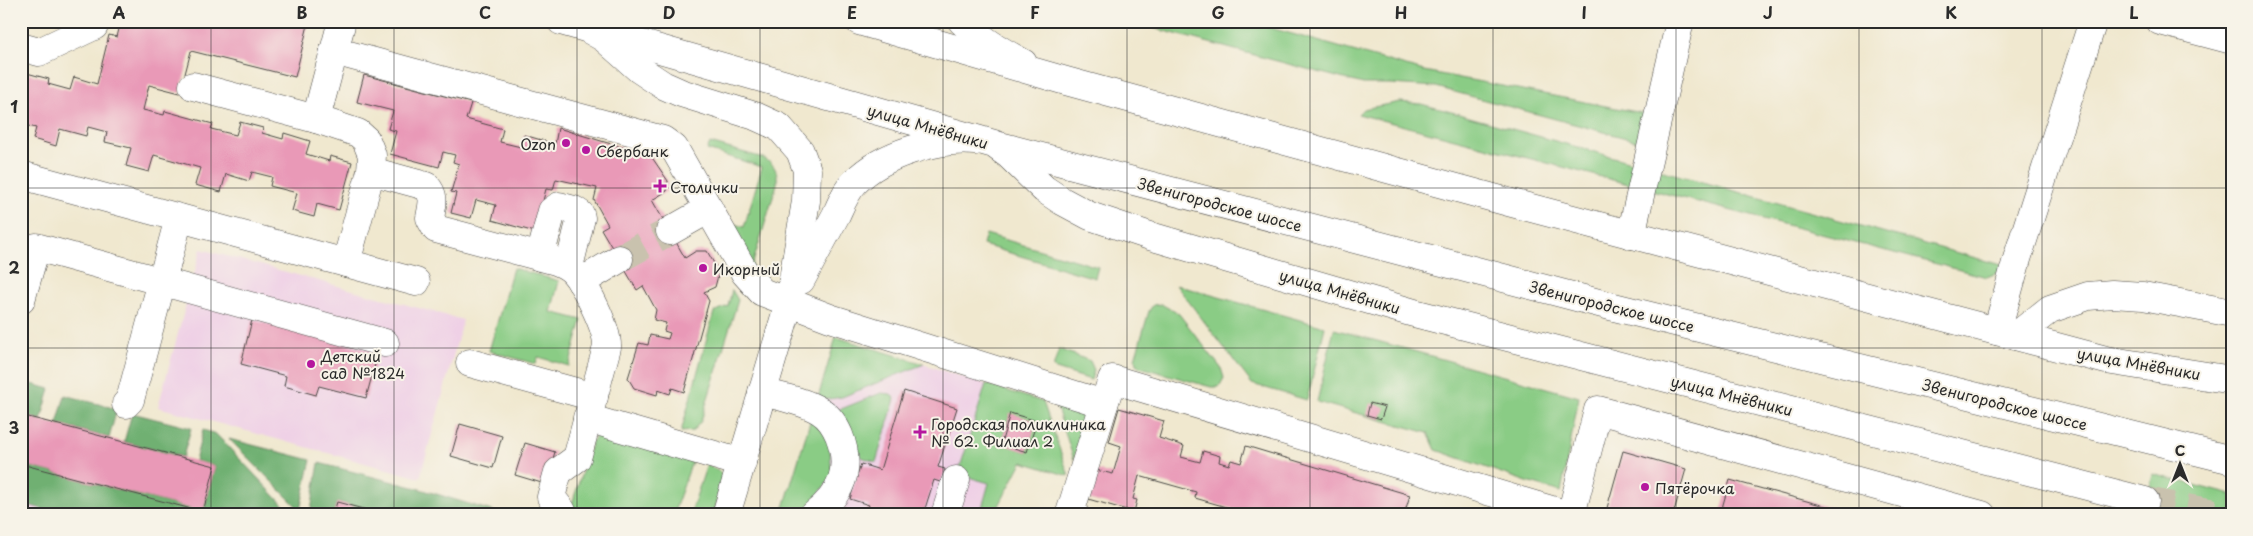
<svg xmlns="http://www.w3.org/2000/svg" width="2253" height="536" viewBox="0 0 2253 536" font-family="'Playpen Sans',sans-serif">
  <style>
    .built { fill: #efd0e6 }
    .green { fill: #8acc85; stroke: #5a7c58; fill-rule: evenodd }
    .forest { fill: #6fb072; stroke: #4d6e4e }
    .building { fill: #e999b7 }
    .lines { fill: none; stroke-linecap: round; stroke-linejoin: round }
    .minor-tunnel { stroke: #c9c2ae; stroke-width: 28; stroke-dasharray: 28 14; stroke-linecap: butt }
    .major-tunnel { stroke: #c9c2ae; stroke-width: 28; stroke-dasharray: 28 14; stroke-linecap: butt }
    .minor-casing { stroke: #494744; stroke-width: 29 }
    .major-casing { stroke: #494744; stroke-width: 29 }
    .minor { stroke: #fff; stroke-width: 28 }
    .major { stroke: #fff; stroke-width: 28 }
    .grid { fill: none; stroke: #2b2b2b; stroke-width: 1; stroke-opacity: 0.55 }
    .poi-dot { fill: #b5179e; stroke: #f7f3e8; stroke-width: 2 }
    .labels { text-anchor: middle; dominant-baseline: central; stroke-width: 4; stroke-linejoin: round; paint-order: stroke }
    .street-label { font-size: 15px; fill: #2b2b2b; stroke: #f7f3e8 }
    .poi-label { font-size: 15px; fill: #2b2b2b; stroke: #f7f3e8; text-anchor: start }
    .neatline { fill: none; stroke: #2b2b2b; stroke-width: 2 }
    .grid-label { font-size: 16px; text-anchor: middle; font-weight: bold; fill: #2b2b2b }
  </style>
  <rect width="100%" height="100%" fill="#f7f3e8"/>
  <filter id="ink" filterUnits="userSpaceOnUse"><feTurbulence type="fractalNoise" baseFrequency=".02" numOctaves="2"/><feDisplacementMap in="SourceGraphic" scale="10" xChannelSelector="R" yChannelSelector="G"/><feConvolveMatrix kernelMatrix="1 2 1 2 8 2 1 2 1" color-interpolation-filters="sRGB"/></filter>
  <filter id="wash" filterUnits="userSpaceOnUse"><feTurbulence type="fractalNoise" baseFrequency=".0096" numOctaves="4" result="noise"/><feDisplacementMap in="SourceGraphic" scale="20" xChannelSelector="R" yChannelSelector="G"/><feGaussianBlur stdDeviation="1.12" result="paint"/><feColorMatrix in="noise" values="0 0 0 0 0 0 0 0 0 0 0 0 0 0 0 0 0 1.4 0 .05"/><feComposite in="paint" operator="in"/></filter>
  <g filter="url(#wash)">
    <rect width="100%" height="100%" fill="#f0e8cf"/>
    <g class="built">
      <path d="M 201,249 L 463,320 L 420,478 L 158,407 Z"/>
      <path d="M 836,337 L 1043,402 L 1027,452 L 994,515 L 782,515 Z"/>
      <path d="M 21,503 L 64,515 L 21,515 Z"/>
    </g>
    <g class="green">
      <path d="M 1127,21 L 1246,21 L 1424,71 L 1647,114 L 1641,142 L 1436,87 L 1390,84 L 1363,84 Z"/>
      <path d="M 1400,102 L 1421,104 L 1444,110 L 2001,265 L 1999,272 L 1987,277 L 1358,114 L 1363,109 Z"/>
      <path d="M 710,143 L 763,158 C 775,164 778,171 777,184 L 751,269 L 724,221 L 744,227 L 762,167 L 707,150 Z"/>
      <path d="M 986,234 L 1098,267 L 1095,278 L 983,245 Z"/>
      <path d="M 513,268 L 559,281 L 551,312 L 582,320 L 569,366 L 538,357 L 536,364 L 489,351 Z"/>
      <path d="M 1176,285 L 1325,327 L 1307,400 L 1252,384 Z"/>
      <path d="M 732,290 L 738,300 L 701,421 L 693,431 L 681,432 L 714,312 L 728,306 Z"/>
      <path d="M 1161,304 L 1179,314 L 1221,368 L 1224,378 L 1219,387 L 1211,387 L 1140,367 L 1136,364 L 1135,359 L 1149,311 L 1153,305 Z"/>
      <path d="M 1334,329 L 1579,397 L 1561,492 L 1527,482 L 1436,450 L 1428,433 L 1317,402 Z"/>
      <path d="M 836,337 L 924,364 L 842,397 L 817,401 Z"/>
      <path d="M 1059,349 L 1090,361 L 1094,370 L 1091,380 L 1053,368 Z"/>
      <path d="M 986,384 L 1043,402 L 1069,476 L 1022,462 L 994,515 L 980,515 L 989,483 L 958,474 ZM 1010,414 L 1036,421 L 1027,452 L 1001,443 Z"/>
      <path d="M 881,393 L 891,394 L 895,399 L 876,462 L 855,455 L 836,411 Z"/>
      <path d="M 1056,405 L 1086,415 L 1074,460 Z"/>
      <path d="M 812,415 L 829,435 L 832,477 L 808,507 L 782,514 Z"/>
      <path d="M 599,433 L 693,459 L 673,515 L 571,515 L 571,507 L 592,441 Z"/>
      <path d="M 707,464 L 720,472 L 723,476 L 714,515 L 690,515 Z"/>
      <path d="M 2153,474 L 2232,495 L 2232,515 L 2144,515 Z"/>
    </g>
    <g class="forest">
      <path d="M 21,381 L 50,389 L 41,420 L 21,415 Z"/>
      <path d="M 65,395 L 117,409 L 109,438 L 57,424 Z"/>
      <path d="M 132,413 L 191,428 L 183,457 L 124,442 Z"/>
      <path d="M 203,430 L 216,434 L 293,515 L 64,515 L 21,503 L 21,464 L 203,512 L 215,466 L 195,461 Z"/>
      <path d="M 229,439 L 311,460 L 300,510 Z"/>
      <path d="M 319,463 L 417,488 L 505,515 L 384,515 L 337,502 L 333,515 L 310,515 Z"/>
    </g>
    <g id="blocks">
      <g class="building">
        <path d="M 121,21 L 294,21 L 308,25 L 295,77 L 191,51 L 180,93 L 149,85 L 143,110 L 164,115 L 165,111 L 213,124 L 211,129 L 236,135 L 240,122 L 263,128 L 262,133 L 283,139 L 284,133 L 310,141 L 306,154 L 329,161 L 330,156 L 352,162 L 339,210 L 317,204 L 314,217 L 292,211 L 297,193 L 270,186 L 272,177 L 252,172 L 249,181 L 226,174 L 221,192 L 195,185 L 200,168 L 154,155 L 149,172 L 126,166 L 131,148 L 105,142 L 107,132 L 88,127 L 86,136 L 60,129 L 56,146 L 33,139 L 36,128 L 21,124 L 23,72 L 49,79 L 48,84 L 70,90 L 74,77 L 97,84 L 109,35 L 117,37 Z"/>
        <path d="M 364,75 L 471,103 L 466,119 L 503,129 L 500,142 L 521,147 L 524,135 L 555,144 L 558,128 L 651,156 L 668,181 L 667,191 L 652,200 L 685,258 L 696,251 L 707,251 L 719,272 L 715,287 L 704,292 L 709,301 L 684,392 L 672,388 L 670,394 L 658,390 L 657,395 L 634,388 L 628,378 L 639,343 L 648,345 L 650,335 L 668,339 L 670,333 L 664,331 L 666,323 L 654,320 L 656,310 L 643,286 L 637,290 L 601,229 L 608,225 L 594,200 L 597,188 L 556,179 L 553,190 L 546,189 L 535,232 L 492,220 L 496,205 L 476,200 L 471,218 L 451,213 L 456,193 L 451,192 L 459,164 L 453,162 L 455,155 L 443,152 L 439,167 L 390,154 L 396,131 L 388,129 L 393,111 L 357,102 Z"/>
        <path d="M 252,320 L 378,353 L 366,398 L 319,386 L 316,395 L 284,386 L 286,376 L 241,364 Z"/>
        <path d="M 904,391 L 957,408 L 938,467 L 945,469 L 943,476 L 940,482 L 934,480 L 923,515 L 866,515 L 869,505 L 850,499 L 861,464 L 880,470 Z"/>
        <path d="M 1370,403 L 1385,407 L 1381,419 L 1367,415 Z"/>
        <path d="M 1119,408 L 1164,421 L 1159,438 L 1184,446 L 1181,457 L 1200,462 L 1203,451 L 1220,456 L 1219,462 L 1229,465 L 1231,460 L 1241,463 L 1246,446 L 1410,495 L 1404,515 L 1272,515 L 1258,511 L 1257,515 L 1254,515 L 1195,498 L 1196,492 L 1139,476 L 1133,499 L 1137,500 L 1134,512 L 1088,499 L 1096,470 L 1113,474 L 1121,446 L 1109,442 Z"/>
        <path d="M 1010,413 L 1037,421 L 1027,452 L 1001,444 Z"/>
        <path d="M 21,415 L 215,466 L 203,512 L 21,464 Z"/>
        <path d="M 460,424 L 502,436 L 493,468 L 451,456 Z"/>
        <path d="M 525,443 L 555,452 L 545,484 L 515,475 Z"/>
        <path d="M 1623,451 L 1686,469 L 1673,515 L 1605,515 Z"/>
        <path d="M 1730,480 L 1854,514 L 1854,515 L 1720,515 Z"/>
        <path d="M 337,502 L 382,514 L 382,515 L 333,515 Z"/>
      </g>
    </g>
  </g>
  <g filter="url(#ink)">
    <use href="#blocks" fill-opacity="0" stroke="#494744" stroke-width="1"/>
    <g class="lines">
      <path class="minor-tunnel" d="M 619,259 L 670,231"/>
      <path class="major-tunnel" d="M 2145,501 L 2227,515"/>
      <defs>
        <g id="minor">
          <path d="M 962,21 C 980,39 1001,51 1023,63"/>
          <path d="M 2160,21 L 2232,40"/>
          <path d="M 590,30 L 604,38 L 639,69 L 663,85 L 681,93 L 755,116 L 779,127 L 800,151 L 807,170 L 806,201 L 789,303 L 726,515"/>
          <path d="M 21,47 L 39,52 L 94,26 L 96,21"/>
          <path d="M 334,51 L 663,140 L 674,148 L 745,273 L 762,292 L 830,318 L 1104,404"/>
          <path d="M 193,86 L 316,119"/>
          <path d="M 371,171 L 426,186 C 436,196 432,206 430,218 L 436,229 L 556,261 C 561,263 566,265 571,269 C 584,281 608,329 607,347 L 577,458 L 558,472 L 551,497 L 562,511 L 561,515"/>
          <path d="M 21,175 L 346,263 L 371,171 L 372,155 L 366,140 L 358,133 L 316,119 L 342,21"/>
          <path d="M 670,231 L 709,209"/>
          <path d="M 1631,235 L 1680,21"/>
          <path d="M 540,257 L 552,211 L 559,206 L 574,210 L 580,214 L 581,218 L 569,267"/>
          <path d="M 346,263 L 416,282"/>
          <path d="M 801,280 C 813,258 824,237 836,215 C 841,204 846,191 855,182 C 882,154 937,138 975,141"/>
          <path d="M 581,282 L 619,259"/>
          <path d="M 21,300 L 36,247 L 385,343"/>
          <path d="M 1997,331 L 2017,259 L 2093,21"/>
          <path d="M 2016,336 L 2050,309 L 2088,296 L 2112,294 L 2143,296 L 2232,313"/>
          <path d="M 470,363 L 594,397"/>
          <path d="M 762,392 C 781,397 804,401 820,411 C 829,416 835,426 839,435 C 852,468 842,494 814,515"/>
          <path d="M 126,404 L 130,400 L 179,218"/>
          <path d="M 587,418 L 742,463"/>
          <path d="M 945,515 L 956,480"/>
          <path d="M 1075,515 L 1070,513 L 1112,379 L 1568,515"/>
          <path d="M 1571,515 L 1598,410 L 1982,515"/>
        </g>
        <g id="major">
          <path d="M 561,21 L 994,144 L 1009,155 L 1044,189 L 1062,201 L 1090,216 L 1150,236 L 1414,313 L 2145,501"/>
          <path d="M 859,21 L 1066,81 L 1512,203 L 2106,360 L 2232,380"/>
          <path d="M 1000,146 L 1614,307 L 2232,460"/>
        </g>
      </defs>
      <use href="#minor" class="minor-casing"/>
      <use href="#major" class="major-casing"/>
      <use href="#minor" class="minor"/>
      <use href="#major" class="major"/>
    </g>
  </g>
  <path class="grid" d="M 211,21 L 211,515M 394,21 L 394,515M 577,21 L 577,515M 760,21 L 760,515M 943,21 L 943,515M 1127,21 L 1127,515M 1310,21 L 1310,515M 1493,21 L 1493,515M 1676,21 L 1676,515M 1859,21 L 1859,515M 2042,21 L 2042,515M 21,188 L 2232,188M 21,348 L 2232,348"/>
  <g class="poi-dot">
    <circle cx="566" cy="143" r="5"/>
    <circle cx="586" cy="150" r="5"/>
    <path d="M657.5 178.5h5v5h5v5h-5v5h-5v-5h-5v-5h5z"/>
    <circle cx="703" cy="268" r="5"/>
    <circle cx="311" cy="364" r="5"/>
    <path d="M917.5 424.5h5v5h5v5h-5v5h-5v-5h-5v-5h5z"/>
    <circle cx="1645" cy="487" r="5"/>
  </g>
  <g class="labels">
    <g class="street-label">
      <text transform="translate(928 126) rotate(16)">улица Мнёвники</text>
      <text transform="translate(1220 204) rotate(15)">Звенигородское шоссе</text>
      <text transform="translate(1340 291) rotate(16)">улица Мнёвники</text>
      <text transform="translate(1612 306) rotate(14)">Звенигородское шоссе</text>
      <text transform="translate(2139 363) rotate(10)">улица Мнёвники</text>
      <text transform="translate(1732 395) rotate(14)">улица Мнёвники</text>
      <text transform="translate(2005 404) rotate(14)">Звенигородское шоссе</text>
    </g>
    <g class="poi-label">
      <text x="556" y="143" text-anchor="end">Ozon</text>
      <text x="596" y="150">Сбербанк</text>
      <text x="670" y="186">Столички</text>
      <text x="713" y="268">Икорный</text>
      <text x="321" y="355">Детский<tspan x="321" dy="17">сад №1824</tspan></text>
      <text x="931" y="423">Городская поликлиника<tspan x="931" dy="17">№ 62. Филиал 2</tspan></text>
      <text x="1655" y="487">Пятёрочка</text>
    </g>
  </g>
  <rect width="2253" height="536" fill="none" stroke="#f7f3e8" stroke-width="55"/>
  <g transform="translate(2180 464)" stroke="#f7f3e8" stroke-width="4" paint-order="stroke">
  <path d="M0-4L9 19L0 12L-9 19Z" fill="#2b2b2b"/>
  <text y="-8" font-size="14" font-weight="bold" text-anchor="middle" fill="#2b2b2b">С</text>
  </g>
  <rect x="28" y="28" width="2198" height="480" class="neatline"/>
  <g class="grid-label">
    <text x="119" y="19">A</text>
    <text x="302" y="19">B</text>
    <text x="485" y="19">C</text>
    <text x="669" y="19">D</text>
    <text x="852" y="19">E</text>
    <text x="1035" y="19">F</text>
    <text x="1218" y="19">G</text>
    <text x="1401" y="19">H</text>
    <text x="1584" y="19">I</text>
    <text x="1768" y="19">J</text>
    <text x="1951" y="19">K</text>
    <text x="2134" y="19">L</text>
    <text x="14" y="113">1</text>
    <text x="14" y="274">2</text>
    <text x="14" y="434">3</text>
  </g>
</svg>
